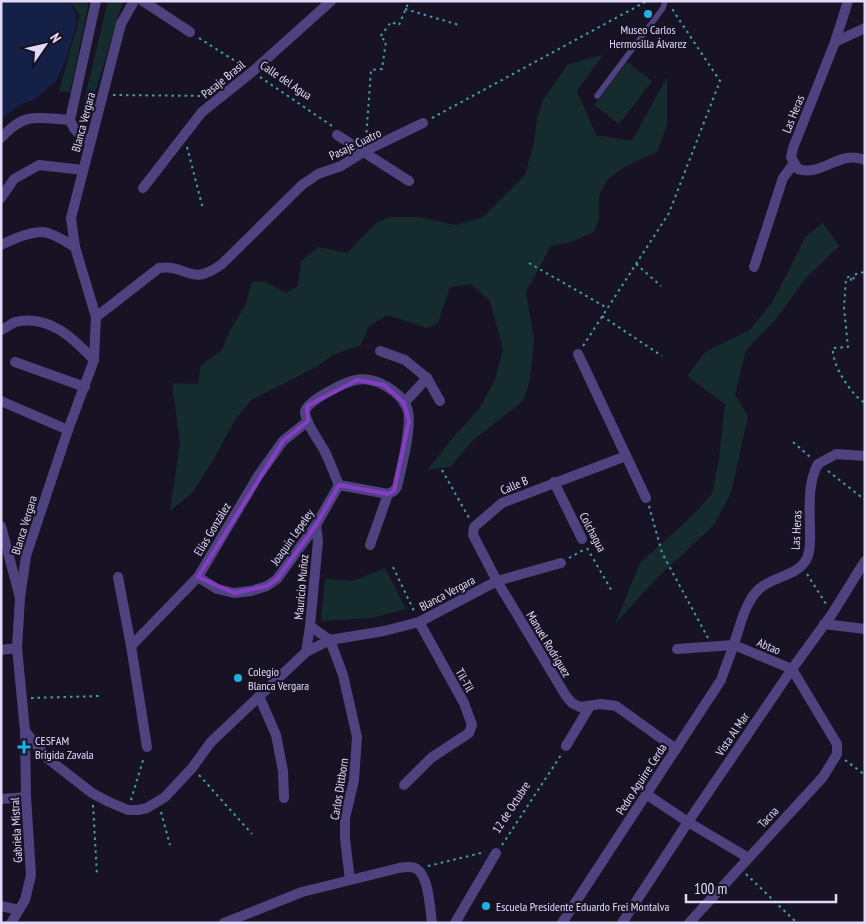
<svg xmlns="http://www.w3.org/2000/svg" width="866" height="924" viewBox="0 0 866 924" font-family="'PT Sans Narrow',sans-serif">
  <style>
    .green { fill: #162b2e }
    .water { fill: #152046 }
    .lines { fill: none; stroke-linecap: round; stroke-linejoin: round }
    .path { stroke: #3fa0aa; stroke-width: 2; stroke-dasharray: 2.5 4; stroke-linecap: butt }
    .service { stroke: #4e437e; stroke-width: 5.5 }
    .minor { stroke: #4e437e; stroke-width: 10 }
    .tertiary { stroke: #4e437e; stroke-width: 10 }
    .marked { fill: none; stroke: #853dc5; stroke-width: 4; stroke-linejoin: round }
    .poi-dot { fill: #1eb1e3; stroke: #181225; stroke-width: 2 }
    .labels { text-anchor: middle; dominant-baseline: central; stroke-width: 4.5; stroke-linejoin: round; paint-order: stroke }
    .poi-label { font-size: 12px; fill: #e3dafa; stroke: #181225; text-anchor: start }
    .street-label { font-size: 12px; fill: #e3dafa; stroke: #181225 }
  </style>
  <rect width="100%" height="100%" fill="#181225"/>
  <g class="green">
    <path d="M 70,1 L 87,1 L 88,7 L 70,92 L 59,91 L 80,16 Z"/>
    <path d="M 106,1 L 123,1 L 86,123 L 79,122 L 107,5 Z"/>
    <path d="M 603,55 L 577,91 L 596,135 L 632,141 L 667,77 L 667,125 L 657,152 L 626,166 L 608,179 L 599,195 L 599,219 L 594,232 L 571,242 L 551,246 L 526,292 L 534,339 L 530,380 L 523,401 L 472,441 L 450,467 L 427,470 L 456,434 L 479,409 L 495,380 L 503,349 L 490,301 L 471,284 L 450,287 L 438,323 L 427,328 L 387,315 L 369,326 L 361,345 L 333,355 L 318,366 L 251,400 L 235,420 L 212,462 L 192,493 L 170,511 L 180,443 L 172,383 L 198,384 L 201,365 L 222,350 L 230,330 L 245,306 L 252,282 L 264,281 L 286,293 L 298,286 L 301,261 L 318,247 L 347,253 L 376,223 L 390,217 L 419,217 L 455,225 L 483,217 L 525,175 L 534,143 L 537,119 L 543,100 L 568,64 Z"/>
    <path d="M 627,62 L 652,81 L 619,124 L 594,105 Z"/>
    <path d="M 823,223 L 839,246 L 805,279 L 776,319 L 746,350 L 735,395 L 748,416 L 731,493 L 714,525 L 659,576 L 615,624 L 640,563 L 688,520 L 712,494 L 719,459 L 725,404 L 687,376 L 706,351 L 750,330 L 773,301 L 806,236 Z"/>
    <path d="M 385,568 L 406,609 L 372,618 L 321,621 L 325,579 L 353,581 Z"/>
  </g>
  <path class="water" d="M 1,1 L 64,1 L 72,4 L 77,21 L 67,57 L 57,80 L 34,100 L 21,104 L 1,119 Z"/>
  <g class="lines">
    <g class="path">
      <path d="M 405,9 L 459,25"/>
      <path d="M 199,38 L 243,66"/>
      <path d="M 260,77 L 332,126"/>
      <path d="M 113,95 L 206,96"/>
      <path d="M 432,118 L 647,1"/>
      <path d="M 366,139 L 371,70 L 382,69 L 386,41 L 380,37 L 391,22 L 399,25 L 409,1"/>
      <path d="M 187,147 L 203,209"/>
      <path d="M 529,263 L 607,308"/>
      <path d="M 636,264 L 661,286"/>
      <path d="M 865,278 L 864,272 L 853,275 L 854,281 L 851,280 L 851,276 L 846,278 L 844,308 L 848,347 L 833,348 C 831,364 851,395 865,403"/>
      <path d="M 602,316 L 662,356"/>
      <path d="M 583,346 L 669,213 L 720,81 L 674,12 L 671,6"/>
      <path d="M 793,442 L 810,457"/>
      <path d="M 442,470 L 469,518"/>
      <path d="M 828,471 L 865,500"/>
      <path d="M 649,506 L 662,553 L 708,638"/>
      <path d="M 587,548 L 613,593"/>
      <path d="M 569,558 L 585,549"/>
      <path d="M 393,567 L 415,613"/>
      <path d="M 807,574 L 826,604"/>
      <path d="M 31,698 L 99,696"/>
      <path d="M 845,760 L 865,775"/>
      <path d="M 199,775 L 252,834"/>
      <path d="M 131,800 L 144,757"/>
      <path d="M 93,805 L 97,875"/>
      <path d="M 161,812 L 170,845"/>
      <path d="M 502,845 L 561,755"/>
      <path d="M 428,866 L 485,852"/>
      <path d="M 746,874 L 797,923"/>
    </g>
    <path class="service" d="M 597,96 L 663,8 L 665,1"/>
    <g class="minor">
      <path d="M 143,1 L 190,32"/>
      <path d="M 337,135 L 409,181"/>
      <path d="M 1,138 C 25,111 38,118 70,120"/>
      <path d="M 143,188 L 202,112 L 252,72 L 331,1"/>
      <path d="M 1,198 L 14,179 L 39,165 L 83,170"/>
      <path d="M 1,245 C 13,239 29,232 43,232 C 54,233 66,242 75,247"/>
      <path d="M 754,267 L 783,178 L 794,163"/>
      <path d="M 96,317 L 159,268 C 189,264 189,288 222,264 L 302,185 L 318,174 L 341,166 L 365,151 L 423,123"/>
      <path d="M 1,330 C 6,328 11,324 15,322 C 49,314 73,338 94,360"/>
      <path d="M 380,351 L 405,360 L 427,378 L 440,401"/>
      <path d="M 578,354 L 646,498"/>
      <path d="M 15,362 L 85,387"/>
      <path d="M 1,401 L 68,430"/>
      <path d="M 404,403 L 427,378"/>
      <path d="M 626,456 L 502,503 L 474,527 L 473,535 L 497,581 L 566,696 L 572,703 L 580,707 L 601,704 L 616,706 L 676,749"/>
      <path d="M 554,482 L 582,539"/>
      <path d="M 339,485 C 334,474 330,461 324,450 C 319,441 305,422 305,412 C 306,401 345,382 356,380 C 375,376 403,392 408,411 C 412,428 401,469 397,487 L 394,491 L 388,494 L 370,545"/>
      <path d="M 339,485 L 388,494"/>
      <path d="M 1,526 L 20,598"/>
      <path d="M 118,577 L 131,646 L 147,747"/>
      <path d="M 198,577 L 217,589 L 234,593 L 251,591 L 267,586 L 277,579 L 316,525 L 339,485"/>
      <path d="M 824,624 L 865,629"/>
      <path d="M 310,626 L 330,640 L 343,675 L 357,737 L 354,780 L 345,818 L 345,839 L 350,880"/>
      <path d="M 131,646 L 198,577 L 258,476 L 283,441 L 308,421"/>
      <path d="M 677,649 L 734,645 L 792,669 L 837,744 L 837,754 L 823,777 L 689,923"/>
      <path d="M 1,650 L 17,648"/>
      <path d="M 306,652 L 310,626 L 318,541 L 316,525"/>
      <path d="M 259,696 L 276,735 L 283,771 L 284,798"/>
      <path d="M 25,731 L 47,758 L 92,793 L 109,802 L 128,810 L 138,810 L 147,808 L 165,797 L 192,768 L 211,742 L 306,652 L 330,640 L 384,631 L 419,622 L 497,581 L 561,563"/>
      <path d="M 566,746 L 590,706"/>
      <path d="M 404,785 L 431,758 L 469,733 L 472,725 L 464,703 L 419,622"/>
      <path d="M 646,794 L 688,822 L 747,857"/>
      <path d="M 1,799 L 26,797"/>
      <path d="M 1,906 L 19,910"/>
      <path d="M 455,923 L 496,853"/>
      <path d="M 622,923 L 688,822 L 792,669 L 832,614 L 865,561"/>
    </g>
    <g class="tertiary">
      <path d="M 848,1 L 835,42 L 793,148 L 791,157 L 798,169 C 822,177 840,149 865,160"/>
      <path d="M 835,42 L 865,28"/>
      <path d="M 90,141 C 80,136 74,131 70,120 L 96,1"/>
      <path d="M 11,923 L 25,900 L 31,875 L 26,797 L 25,731 L 17,648 L 20,598 L 26,556 L 68,430 L 94,360 L 96,317 L 75,247 L 71,218 L 121,24 L 134,1"/>
      <path d="M 224,923 L 302,892 L 399,868 C 404,867 410,866 415,868 C 429,874 430,909 432,923"/>
      <path d="M 562,923 L 721,680 C 725,668 730,656 734,644 C 740,626 745,602 759,589 C 773,576 799,576 807,558 C 811,550 810,540 810,531 C 810,509 807,484 818,464 L 836,454 L 865,456"/>
    </g>
  </g>
  <path class="marked" d="M 357,380 L 384,385 L 404,403 L 409,421 L 394,491 L 388,494 L 339,485 L 316,525 L 277,579 L 267,586 L 234,593 L 198,577 L 283,441 L 308,421 L 307,406 Z"/>
  <g class="poi-dot">
    <circle cx="648" cy="14" r="5"/>
    <circle cx="238" cy="678" r="5"/>
    <path d="M21.5 739.5h5v5h5v5h-5v5h-5v-5h-5v-5h5z"/>
    <circle cx="486" cy="906" r="5"/>
  </g>
  <g class="labels">
    <g class="poi-label">
      <text x="648" y="29" text-anchor="middle">Museo Carlos<tspan x="648" dy="14">Hermosilla Álvarez</tspan></text>
      <text x="248" y="671">Colegio<tspan x="248" dy="14">Blanca Vergara</tspan></text>
      <text x="35" y="740">CESFAM<tspan x="35" dy="14">Brigida Zavala</tspan></text>
      <text x="496" y="906">Escuela Presidente Eduardo Frei Montalva</text>
    </g>
    <g class="street-label">
      <text transform="translate(223 79) rotate(-39)">Pasaje Brasil</text>
      <text transform="translate(286 80) rotate(34)">Calle del Agua</text>
      <text transform="translate(793 114) rotate(-68)">Las Heras</text>
      <text transform="translate(83 122) rotate(-75)">Blanca Vergara</text>
      <text transform="translate(355 144) rotate(-26)">Pasaje Cuatro</text>
      <text transform="translate(514 485) rotate(-23)">Calle B</text>
      <text transform="translate(24 525) rotate(-73)">Blanca Vergara</text>
      <text transform="translate(212 529) rotate(-59)">Elías González</text>
      <text transform="translate(796 530) rotate(-87)">Las Heras</text>
      <text transform="translate(593 532) rotate(62)">Colchagua</text>
      <text transform="translate(292 537) rotate(-55)">Joaquín Lepeley</text>
      <text transform="translate(301 587) rotate(-85)">Mauricio Muñoz</text>
      <text transform="translate(447 593) rotate(-28)">Blanca Vergara</text>
      <text transform="translate(549 644) rotate(59)">Manuel Rodríguez</text>
      <text transform="translate(769 646) rotate(23)">Abtao</text>
      <text transform="translate(465 680) rotate(61)">Til-Til</text>
      <text transform="translate(732 734) rotate(-56)">Vista Al Mar</text>
      <text transform="translate(641 779) rotate(-57)">Pedro Aguirre Cerda</text>
      <text transform="translate(339 789) rotate(-81)">Carlos Dittborn</text>
      <text transform="translate(511 807) rotate(-57)">12 de Octubre</text>
      <text transform="translate(768 817) rotate(-47)">Tacna</text>
      <text transform="translate(16 830) rotate(-93)">Gabriela Mistral</text>
    </g>
  </g>
  <rect width="866" height="924" fill="none" stroke="#e3dafa" stroke-width="5"/>
  <g transform="translate(45 45) rotate(56)" stroke="#181225" stroke-width="4" paint-order="stroke">
  <path d="M0-4L9 19L0 12L-9 19Z" fill="#e3dafa"/>
  <text y="-8" font-size="14" font-weight="bold" text-anchor="middle" fill="#e3dafa">N</text>
  </g>
  <path d="M686 894v8h150v-8" fill="none" stroke="#e3dafa" stroke-width="2.5"/>
  <text x="694" y="894" font-size="15" fill="#e3dafa" stroke="#181225" stroke-width="4" paint-order="stroke">100 m</text>
</svg>
